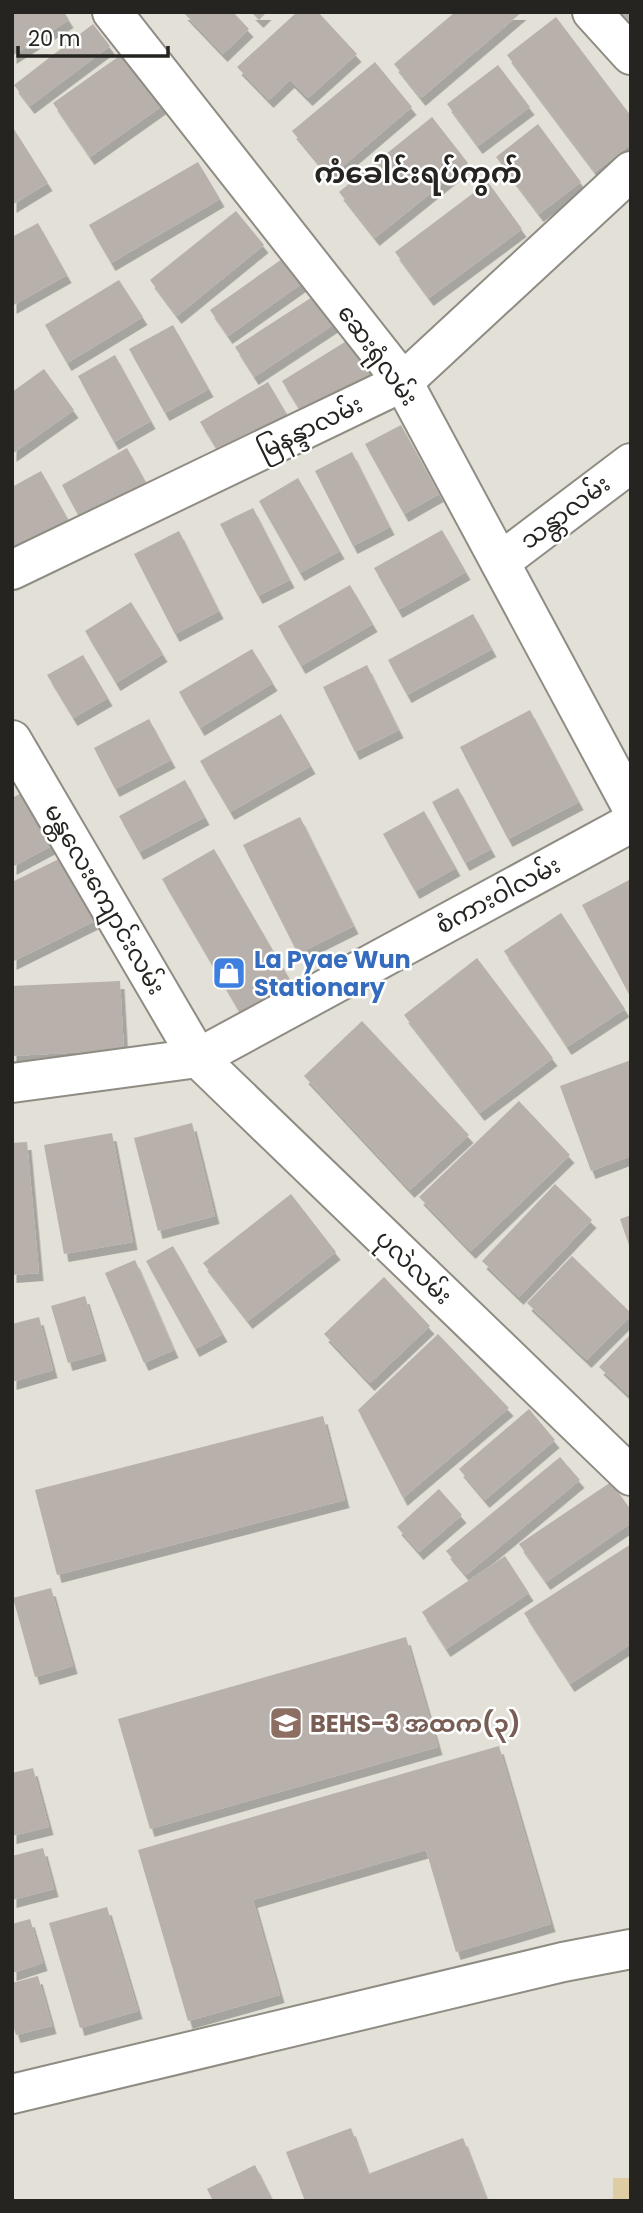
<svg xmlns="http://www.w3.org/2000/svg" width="643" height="2213" viewBox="0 0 643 2213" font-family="Poppins,'Noto Sans Myanmar',sans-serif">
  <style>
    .green { fill: #decda2 }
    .building { fill: #b8b0aa; filter: url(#shadow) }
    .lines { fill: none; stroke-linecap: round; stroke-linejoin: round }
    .minor-casing { stroke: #8f8c84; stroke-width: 42 }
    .major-casing { stroke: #8f8c84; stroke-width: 42 }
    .minor { stroke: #fff; stroke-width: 38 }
    .major { stroke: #fff; stroke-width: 38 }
    .labels { text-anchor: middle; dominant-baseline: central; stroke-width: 5; stroke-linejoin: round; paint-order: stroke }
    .street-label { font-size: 24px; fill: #252420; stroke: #fff }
    .shop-label { font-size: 24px; font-weight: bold; fill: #366cbe; stroke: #fff; text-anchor: start }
    .education-label { font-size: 24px; font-weight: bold; fill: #785e54; stroke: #fff; text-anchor: start }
    .quarter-label { font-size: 28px; font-weight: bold; fill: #252420; stroke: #fff }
  </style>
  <defs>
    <filter id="shadow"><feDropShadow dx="4.5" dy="8" stdDeviation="0" flood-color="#0004"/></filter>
  </defs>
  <rect width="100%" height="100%" fill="#e3e0d7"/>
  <rect class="green" x="613" y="2178" width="18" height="23"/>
  <g class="building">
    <path d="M 12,12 L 64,12 L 69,20 L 12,56 Z"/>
    <path d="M 183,12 L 233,12 L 249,29 L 223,54 Z"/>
    <path d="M 251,12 L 267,12 L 259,20 Z"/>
    <path d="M 297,12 L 318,12 L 357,54 L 308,98 L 290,80 L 269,100 L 237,67 Z"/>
    <path d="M 455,12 L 522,12 L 421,98 L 394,64 Z"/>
    <path d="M 613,12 L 631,12 L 631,34 Z"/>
    <path d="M 556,17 L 631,116 L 631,144 L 595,172 L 507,55 Z"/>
    <path d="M 93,24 L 110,46 L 30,106 L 14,85 Z"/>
    <path d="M 125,52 L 162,106 L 90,157 L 53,103 Z"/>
    <path d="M 375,62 L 412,107 L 330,177 L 292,131 Z"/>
    <path d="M 498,65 L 530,107 L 478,146 L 447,104 Z"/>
    <path d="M 432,117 L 468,163 L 375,238 L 339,192 Z"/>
    <path d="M 538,124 L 581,182 L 539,214 L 496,157 Z"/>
    <path d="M 12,126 L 48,183 L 12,205 Z"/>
    <path d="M 198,162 L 220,199 L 111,263 L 89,225 Z"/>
    <path d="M 488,182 L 522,229 L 429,298 L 395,252 Z"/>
    <path d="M 236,211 L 264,245 L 177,316 L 150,280 Z"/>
    <path d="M 38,223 L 67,275 L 12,306 L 12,237 Z"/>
    <path d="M 289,254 L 307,280 L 228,336 L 210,310 Z"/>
    <path d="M 119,280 L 143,317 L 67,363 L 45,325 Z"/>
    <path d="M 320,292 L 339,321 L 254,377 L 235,347 Z"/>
    <path d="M 173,325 L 209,389 L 165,413 L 129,349 Z"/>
    <path d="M 353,337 L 375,372 L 304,417 L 282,381 Z"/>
    <path d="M 115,355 L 151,421 L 114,442 L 78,376 Z"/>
    <path d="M 44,369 L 74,410 L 12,454 L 12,392 Z"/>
    <path d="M 268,382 L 292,423 L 225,463 L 200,422 Z"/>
    <path d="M 401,425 L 439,494 L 404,514 L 365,444 Z"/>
    <path d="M 127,448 L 149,488 L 83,524 L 62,485 Z"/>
    <path d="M 352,452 L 390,527 L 353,546 L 315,471 Z"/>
    <path d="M 41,471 L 69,521 L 12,553 L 12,487 Z"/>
    <path d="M 298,478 L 340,551 L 300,573 L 259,501 Z"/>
    <path d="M 253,508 L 290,580 L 258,596 L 220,524 Z"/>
    <path d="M 442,530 L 466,572 L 398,610 L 374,568 Z"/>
    <path d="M 179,531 L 219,611 L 175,634 L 134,554 Z"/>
    <path d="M 350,585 L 373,624 L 301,666 L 278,626 Z"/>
    <path d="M 131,602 L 163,654 L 116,683 L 85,631 Z"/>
    <path d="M 473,614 L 492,649 L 407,695 L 388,660 Z"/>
    <path d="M 252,649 L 273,683 L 200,728 L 179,692 Z"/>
    <path d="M 83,655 L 108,698 L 73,718 L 47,675 Z"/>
    <path d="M 367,665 L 399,730 L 355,752 L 323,687 Z"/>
    <path d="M 530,710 L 579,802 L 508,839 L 460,747 Z"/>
    <path d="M 281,714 L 311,766 L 230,812 L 200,761 Z"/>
    <path d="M 149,719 L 171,760 L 115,789 L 94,748 Z"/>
    <path d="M 185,780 L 205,817 L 139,852 L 119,816 Z"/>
    <path d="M 31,788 L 59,842 L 12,867 L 12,798 Z"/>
    <path d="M 458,788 L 491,849 L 465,863 L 432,802 Z"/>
    <path d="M 424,811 L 456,868 L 415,891 L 383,834 Z"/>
    <path d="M 300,817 L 354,926 L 298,954 L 243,845 Z"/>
    <path d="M 214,849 L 296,990 L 244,1020 L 162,879 Z"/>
    <path d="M 67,855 L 99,919 L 12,962 L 12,882 Z"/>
    <path d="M 631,879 L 631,998 L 582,905 Z"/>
    <path d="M 561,913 L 625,1009 L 567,1047 L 504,951 Z"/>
    <path d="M 477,958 L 553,1058 L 480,1113 L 404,1015 Z"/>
    <path d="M 120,981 L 124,1050 L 12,1056 L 12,986 Z"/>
    <path d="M 362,1021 L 469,1135 L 410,1190 L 304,1076 Z"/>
    <path d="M 631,1060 L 631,1156 L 591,1171 L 560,1086 Z"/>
    <path d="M 519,1101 L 570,1155 L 471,1251 L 419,1197 Z"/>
    <path d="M 192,1123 L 215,1216 L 158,1231 L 134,1138 Z"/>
    <path d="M 112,1133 L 133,1242 L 64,1254 L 44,1145 Z"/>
    <path d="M 27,1142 L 39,1273 L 12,1275 L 12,1143 Z"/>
    <path d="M 555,1184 L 592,1220 L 519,1297 L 482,1261 Z"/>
    <path d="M 291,1194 L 336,1252 L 248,1321 L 203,1263 Z"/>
    <path d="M 631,1215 L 631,1248 L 630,1248 L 620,1219 Z"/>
    <path d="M 173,1246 L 223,1334 L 195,1349 L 146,1261 Z"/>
    <path d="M 572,1256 L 631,1313 L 631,1316 L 587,1360 L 527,1303 Z"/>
    <path d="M 135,1260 L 174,1350 L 144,1363 L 105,1273 Z"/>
    <path d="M 384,1277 L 430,1326 L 370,1383 L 324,1334 Z"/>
    <path d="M 85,1296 L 102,1353 L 68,1363 L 51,1306 Z"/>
    <path d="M 39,1317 L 53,1370 L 12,1382 L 12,1324 Z"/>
    <path d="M 438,1334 L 509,1408 L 403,1498 L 358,1410 Z"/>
    <path d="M 631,1334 L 631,1397 L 599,1367 Z"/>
    <path d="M 529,1409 L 555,1440 L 485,1500 L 459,1469 Z"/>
    <path d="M 323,1416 L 345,1500 L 57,1575 L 35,1490 Z"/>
    <path d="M 560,1457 L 580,1480 L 466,1575 L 446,1551 Z"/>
    <path d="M 611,1482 L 631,1510 L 631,1523 L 546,1582 L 519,1544 Z"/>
    <path d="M 439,1489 L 462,1515 L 419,1552 L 397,1527 Z"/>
    <path d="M 631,1544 L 631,1644 L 570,1684 L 524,1613 Z"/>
    <path d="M 505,1556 L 529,1593 L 446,1649 L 422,1612 Z"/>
    <path d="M 51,1588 L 73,1666 L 35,1677 L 13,1598 Z"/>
    <path d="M 406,1637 L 438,1747 L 150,1829 L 118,1719 Z"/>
    <path d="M 499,1746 L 551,1924 L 456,1952 L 426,1850 L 253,1900 L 280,1995 L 188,2021 L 138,1850 Z"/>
    <path d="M 33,1768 L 49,1827 L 12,1836 L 12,1773 Z"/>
    <path d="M 43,1848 L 54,1889 L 12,1900 L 12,1856 Z"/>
    <path d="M 107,1907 L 138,2011 L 80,2028 L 49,1923 Z"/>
    <path d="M 30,1919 L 43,1963 L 12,1973 L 12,1924 Z"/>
    <path d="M 38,1976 L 52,2026 L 16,2035 L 12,2022 L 12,1983 Z"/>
    <path d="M 351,2128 L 368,2174 L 463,2138 L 487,2201 L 305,2201 L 286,2152 Z"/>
    <path d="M 255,2165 L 273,2201 L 213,2201 L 207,2189 Z"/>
  </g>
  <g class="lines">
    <defs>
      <g id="minor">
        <path d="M 112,12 L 403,382 L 631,806"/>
        <path d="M 592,12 L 631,55"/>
        <path d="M 500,562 L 631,463"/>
        <path d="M 12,570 L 403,382 L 631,171"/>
        <path d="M 12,740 L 198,1058"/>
        <path d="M 12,2094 L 563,1962 L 631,1949"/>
      </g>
      <g id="major">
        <path d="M 198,1058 L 631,1476"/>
        <path d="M 12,1083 L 198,1058 L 631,823"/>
      </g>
    </defs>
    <use href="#minor" class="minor-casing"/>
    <use href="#major" class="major-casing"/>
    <use href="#minor" class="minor"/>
    <use href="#major" class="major"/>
  </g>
  <defs>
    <symbol id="shop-square" viewBox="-11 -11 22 22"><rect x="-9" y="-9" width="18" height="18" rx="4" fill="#3f7fe0" stroke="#fff"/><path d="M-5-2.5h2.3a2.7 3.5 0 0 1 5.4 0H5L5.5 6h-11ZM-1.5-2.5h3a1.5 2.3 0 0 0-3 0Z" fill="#fff"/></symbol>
    <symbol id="school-square" viewBox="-11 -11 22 22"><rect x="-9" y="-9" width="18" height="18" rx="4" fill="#8d6e63" stroke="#fff"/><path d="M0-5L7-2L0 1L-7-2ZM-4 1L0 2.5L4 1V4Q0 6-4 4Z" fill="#fff"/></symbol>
  </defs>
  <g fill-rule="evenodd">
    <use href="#shop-square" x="210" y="954" width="38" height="38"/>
    <use href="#school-square" x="267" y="1704" width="38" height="38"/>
  </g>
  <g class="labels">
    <g class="street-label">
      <text transform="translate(378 355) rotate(54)">ဆေးရုံလမ်း</text>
      <text transform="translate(310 427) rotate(-26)">မြနန္ဒာလမ်း</text>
      <text transform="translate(565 512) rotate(-37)">သန္တာလမ်း</text>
      <text transform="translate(498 895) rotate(-28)">စံကားဝါလမ်း</text>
      <text transform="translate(105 899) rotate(60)">မန္တလေးကျောင်းလမ်း</text>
      <text transform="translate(414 1267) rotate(44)">ပုလဲလမ်း</text>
    </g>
    <g class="shop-label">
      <text x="254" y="959">La Pyae Wun<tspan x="254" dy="28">Stationary</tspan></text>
    </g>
    <g class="education-label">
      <text x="310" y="1723">BEHS-3 အထက(၃)</text>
    </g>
    <g class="quarter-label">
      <text x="418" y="173">ကံခေါင်းရပ်ကွက်</text>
    </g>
  </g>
  <rect width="643" height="2213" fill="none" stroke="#252420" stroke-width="28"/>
  <path d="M18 46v10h150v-10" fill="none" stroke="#252420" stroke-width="3.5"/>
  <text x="28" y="46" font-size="21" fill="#252420" stroke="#ffffff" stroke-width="5" paint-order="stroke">20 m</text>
</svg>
